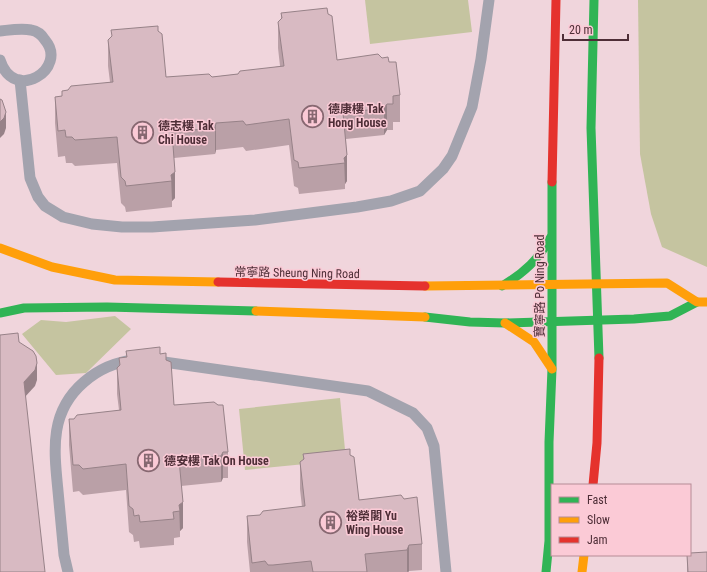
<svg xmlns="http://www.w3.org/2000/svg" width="707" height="572" viewBox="0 0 707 572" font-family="'Roboto Condensed','Noto Sans TC',sans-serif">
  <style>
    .green { fill: #c5c4a0 }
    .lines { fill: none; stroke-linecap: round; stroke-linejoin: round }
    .lane { stroke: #a3a3ae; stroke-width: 11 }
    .fast { stroke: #30b455; stroke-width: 9 }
    .slow { stroke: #ff9f0a; stroke-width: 9 }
    .jam { stroke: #e5322d; stroke-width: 9 }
    .wall { fill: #baa0a7 }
    .shaded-wall { fill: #978288 }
    .building { fill: #d8bac2; stroke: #978288 }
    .labels { text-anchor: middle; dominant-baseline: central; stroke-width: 3; stroke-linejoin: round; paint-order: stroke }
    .poi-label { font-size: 12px; font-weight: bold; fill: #4e2e37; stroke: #fbcad6; text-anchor: start }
    .street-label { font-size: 12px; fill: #4e2e37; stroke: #fbcad6 }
  </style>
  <rect width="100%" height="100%" fill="#f0d5dc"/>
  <g class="green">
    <path d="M 365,0 L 468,0 L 472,32 L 370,44 Z"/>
    <path d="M 638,0 L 707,0 L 707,267 L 662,247 L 651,214 L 640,154 Z"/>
    <path d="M 115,316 L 131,329 L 86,373 L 56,375 L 22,334 L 41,320 L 66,322 Z"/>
    <path d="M 340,398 L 346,460 L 245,470 L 239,409 Z"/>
  </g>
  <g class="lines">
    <g class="lane">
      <path d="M 0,31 C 10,30 21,28 31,30 C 37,31 42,35 45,40 C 69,68 14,104 0,60"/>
      <path d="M 20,80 L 30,178 L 38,197 L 45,206 L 63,217 L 92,224 L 122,227 L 152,227 L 255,220 L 357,207 L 391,201 L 420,191 L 443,169 L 452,156 L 472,107 L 481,59 L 489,0"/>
      <path d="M 157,361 L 368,391 L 413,413 L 427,428 L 434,446 L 446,572"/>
      <path d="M 68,572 L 64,555 C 62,534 60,513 58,491 C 54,450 49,412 84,382 C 99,369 115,362 134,360"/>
    </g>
    <g class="fast">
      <path d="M 594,0 L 591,128 L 599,358"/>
      <path d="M 502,286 C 524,273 539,259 551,237"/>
      <path d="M 0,313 L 24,308 L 107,307 L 256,311"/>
      <path d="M 425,317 L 470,322 L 505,323 L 634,319 L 670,316 L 697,302"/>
      <path d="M 546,572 L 549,541 L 549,442 L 552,369 L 552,182"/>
    </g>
    <g class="slow">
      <path d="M 0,248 L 52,267 L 115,280 L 218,282"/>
      <path d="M 425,286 L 667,283 L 697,302 L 707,302"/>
      <path d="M 256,311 L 425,317"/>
      <path d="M 505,323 L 534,342 L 552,369"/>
      <path d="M 582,572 L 584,555"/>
    </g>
    <g class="jam">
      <path d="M 552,182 L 556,0"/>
      <path d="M 218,282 L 425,286"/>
      <path d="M 593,485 L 597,443 L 599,358"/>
    </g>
  </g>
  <g class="wall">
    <path d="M 281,13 L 328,14 L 337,60 L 382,58 L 389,62 L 400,95 L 400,122 L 393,122 L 393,130 L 387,130 L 384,135 L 346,139 L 347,181 L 345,184 L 345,189 L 299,194 L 298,188 L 294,186 L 289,145 L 246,151 L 243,147 L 216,150 L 215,154 L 174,158 L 175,198 L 172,201 L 172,207 L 126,212 L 125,207 L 121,203 L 117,163 L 75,166 L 72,163 L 66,163 L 65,156 L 58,157 L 55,123 L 55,97 L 62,96 L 68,90 L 110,82 L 108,66 L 108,40 L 158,31 L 166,77 L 212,77 L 238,74 L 280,66 L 278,48 L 278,22 L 281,19 Z"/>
    <path d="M 126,351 L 160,354 L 166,360 L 174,405 L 228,452 L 228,478 L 223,478 L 221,482 L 181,486 L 183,528 L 180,531 L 180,537 L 174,538 L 174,545 L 140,548 L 139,541 L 134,542 L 133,535 L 129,532 L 126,490 L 83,495 L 79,491 L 73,492 L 69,445 L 69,419 L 74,419 L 119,410 L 117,394 L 117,368 L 119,365 L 119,358 L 126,358 Z"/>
    <path d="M 303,454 L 350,455 L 359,500 L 422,544 L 422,570 L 409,571 L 409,572 L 250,572 L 247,542 L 247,516 L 260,515 L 302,507 L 300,489 L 300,462 L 303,460 Z"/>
    <path d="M 687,555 L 707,572 L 687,572 Z"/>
  </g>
  <g class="shaded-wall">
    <path d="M 387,104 L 387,130 L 384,135 L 384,108 Z"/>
    <path d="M 6,112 L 6,128 L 4,134 L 0,138 L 0,122 Z"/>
    <path d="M 216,123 L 216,150 L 215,154 L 215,128 Z"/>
    <path d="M 347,155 L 347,181 L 345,184 L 344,158 Z"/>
    <path d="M 175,172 L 175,198 L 172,201 L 171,175 Z"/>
    <path d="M 37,363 L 37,380 L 35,386 L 24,398 L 24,382 Z"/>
    <path d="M 223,452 L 223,478 L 221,482 L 221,456 Z"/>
    <path d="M 183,502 L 183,528 L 180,531 L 179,505 Z"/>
    <path d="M 409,545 L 409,571 L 407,572 L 407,550 Z"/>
  </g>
  <g class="building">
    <path d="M 327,8 L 328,14 L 332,16 L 337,60 L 378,54 L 382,58 L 388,57 L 389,62 L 396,62 L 400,95 L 393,96 L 393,104 L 387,104 L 384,108 L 343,113 L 347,155 L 344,158 L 345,163 L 299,168 L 298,162 L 294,160 L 289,119 L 246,125 L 243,121 L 216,123 L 215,128 L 172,132 L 175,172 L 171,175 L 172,181 L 126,186 L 125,181 L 121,177 L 117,137 L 75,140 L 72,137 L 66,137 L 65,130 L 58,131 L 55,97 L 62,96 L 62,91 L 68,90 L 71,86 L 113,82 L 108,40 L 112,36 L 111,30 L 158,26 L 158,31 L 162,34 L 166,77 L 209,74 L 212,77 L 238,74 L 240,71 L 284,66 L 278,22 L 282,18 L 281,13 Z"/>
    <path d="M 0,99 L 2,100 L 6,112 L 4,118 L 0,122 Z"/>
    <path d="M 18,333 L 19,342 L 33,351 L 36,356 L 37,363 L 35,370 L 24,382 L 45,572 L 0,572 L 0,335 Z"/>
    <path d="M 160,347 L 160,354 L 166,353 L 166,360 L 171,362 L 174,405 L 214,402 L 218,405 L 223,405 L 228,452 L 223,452 L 221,456 L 179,460 L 183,502 L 179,505 L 180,511 L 173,512 L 174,519 L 140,522 L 139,515 L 134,516 L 133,509 L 129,506 L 126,464 L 83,469 L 79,465 L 73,465 L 69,419 L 74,419 L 77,415 L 121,410 L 117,368 L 120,365 L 119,358 L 127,357 L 126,351 Z"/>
    <path d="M 350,449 L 350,455 L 354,457 L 359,500 L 401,495 L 404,499 L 417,497 L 422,544 L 409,545 L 407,550 L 365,554 L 367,572 L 313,572 L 311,561 L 273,565 L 268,565 L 265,561 L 252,563 L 247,516 L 260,515 L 263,511 L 305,506 L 300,462 L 304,459 L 303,454 Z"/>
    <path d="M 707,552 L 707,572 L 688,572 L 687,555 L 690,555 L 690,553 Z"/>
  </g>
  <defs>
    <symbol id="building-ring" viewBox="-11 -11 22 22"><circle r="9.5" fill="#fbcad6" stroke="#876871" stroke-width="1.5"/><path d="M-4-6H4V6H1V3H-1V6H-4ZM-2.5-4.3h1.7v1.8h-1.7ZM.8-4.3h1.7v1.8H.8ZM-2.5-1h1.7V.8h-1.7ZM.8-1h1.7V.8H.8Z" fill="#876871"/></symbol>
  </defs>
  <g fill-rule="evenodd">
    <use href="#building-ring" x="300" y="104" width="25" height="25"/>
    <use href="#building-ring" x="130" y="120" width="25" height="25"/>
    <use href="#building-ring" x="136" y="448" width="25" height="25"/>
    <use href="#building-ring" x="318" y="510" width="25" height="25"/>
  </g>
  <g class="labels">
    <g class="poi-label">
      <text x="328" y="109">德康樓 Tak<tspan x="328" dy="14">Hong House</tspan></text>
      <text x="158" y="126">德志樓 Tak<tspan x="158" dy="14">Chi House</tspan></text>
      <text x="164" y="461">德安樓 Tak On House</text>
      <text x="346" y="516">裕榮閣 Yu<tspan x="346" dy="14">Wing House</tspan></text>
    </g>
    <g class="street-label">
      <text transform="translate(297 273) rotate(1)">常寧路 Sheung Ning Road</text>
      <text transform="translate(540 286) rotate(-90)">寶寧路 Po Ning Road</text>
    </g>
  </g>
  <rect x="551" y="484" width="140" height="72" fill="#fbcad6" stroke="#b68c96"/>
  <rect x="559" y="497" width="20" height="6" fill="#30b455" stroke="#b68c96"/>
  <text x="587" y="504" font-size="12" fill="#4e2e37">Fast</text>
  <rect x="559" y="517" width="20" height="6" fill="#ff9f0a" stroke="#b68c96"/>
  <text x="587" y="524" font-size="12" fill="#4e2e37">Slow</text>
  <rect x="559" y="537" width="20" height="6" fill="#e5322d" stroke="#b68c96"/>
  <text x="587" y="544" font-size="12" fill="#4e2e37">Jam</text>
  <path d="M563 34v6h65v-6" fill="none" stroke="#4e2e37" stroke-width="2"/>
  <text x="569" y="34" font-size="12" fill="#4e2e37" stroke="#fbcad6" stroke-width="3" paint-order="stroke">20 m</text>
</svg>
